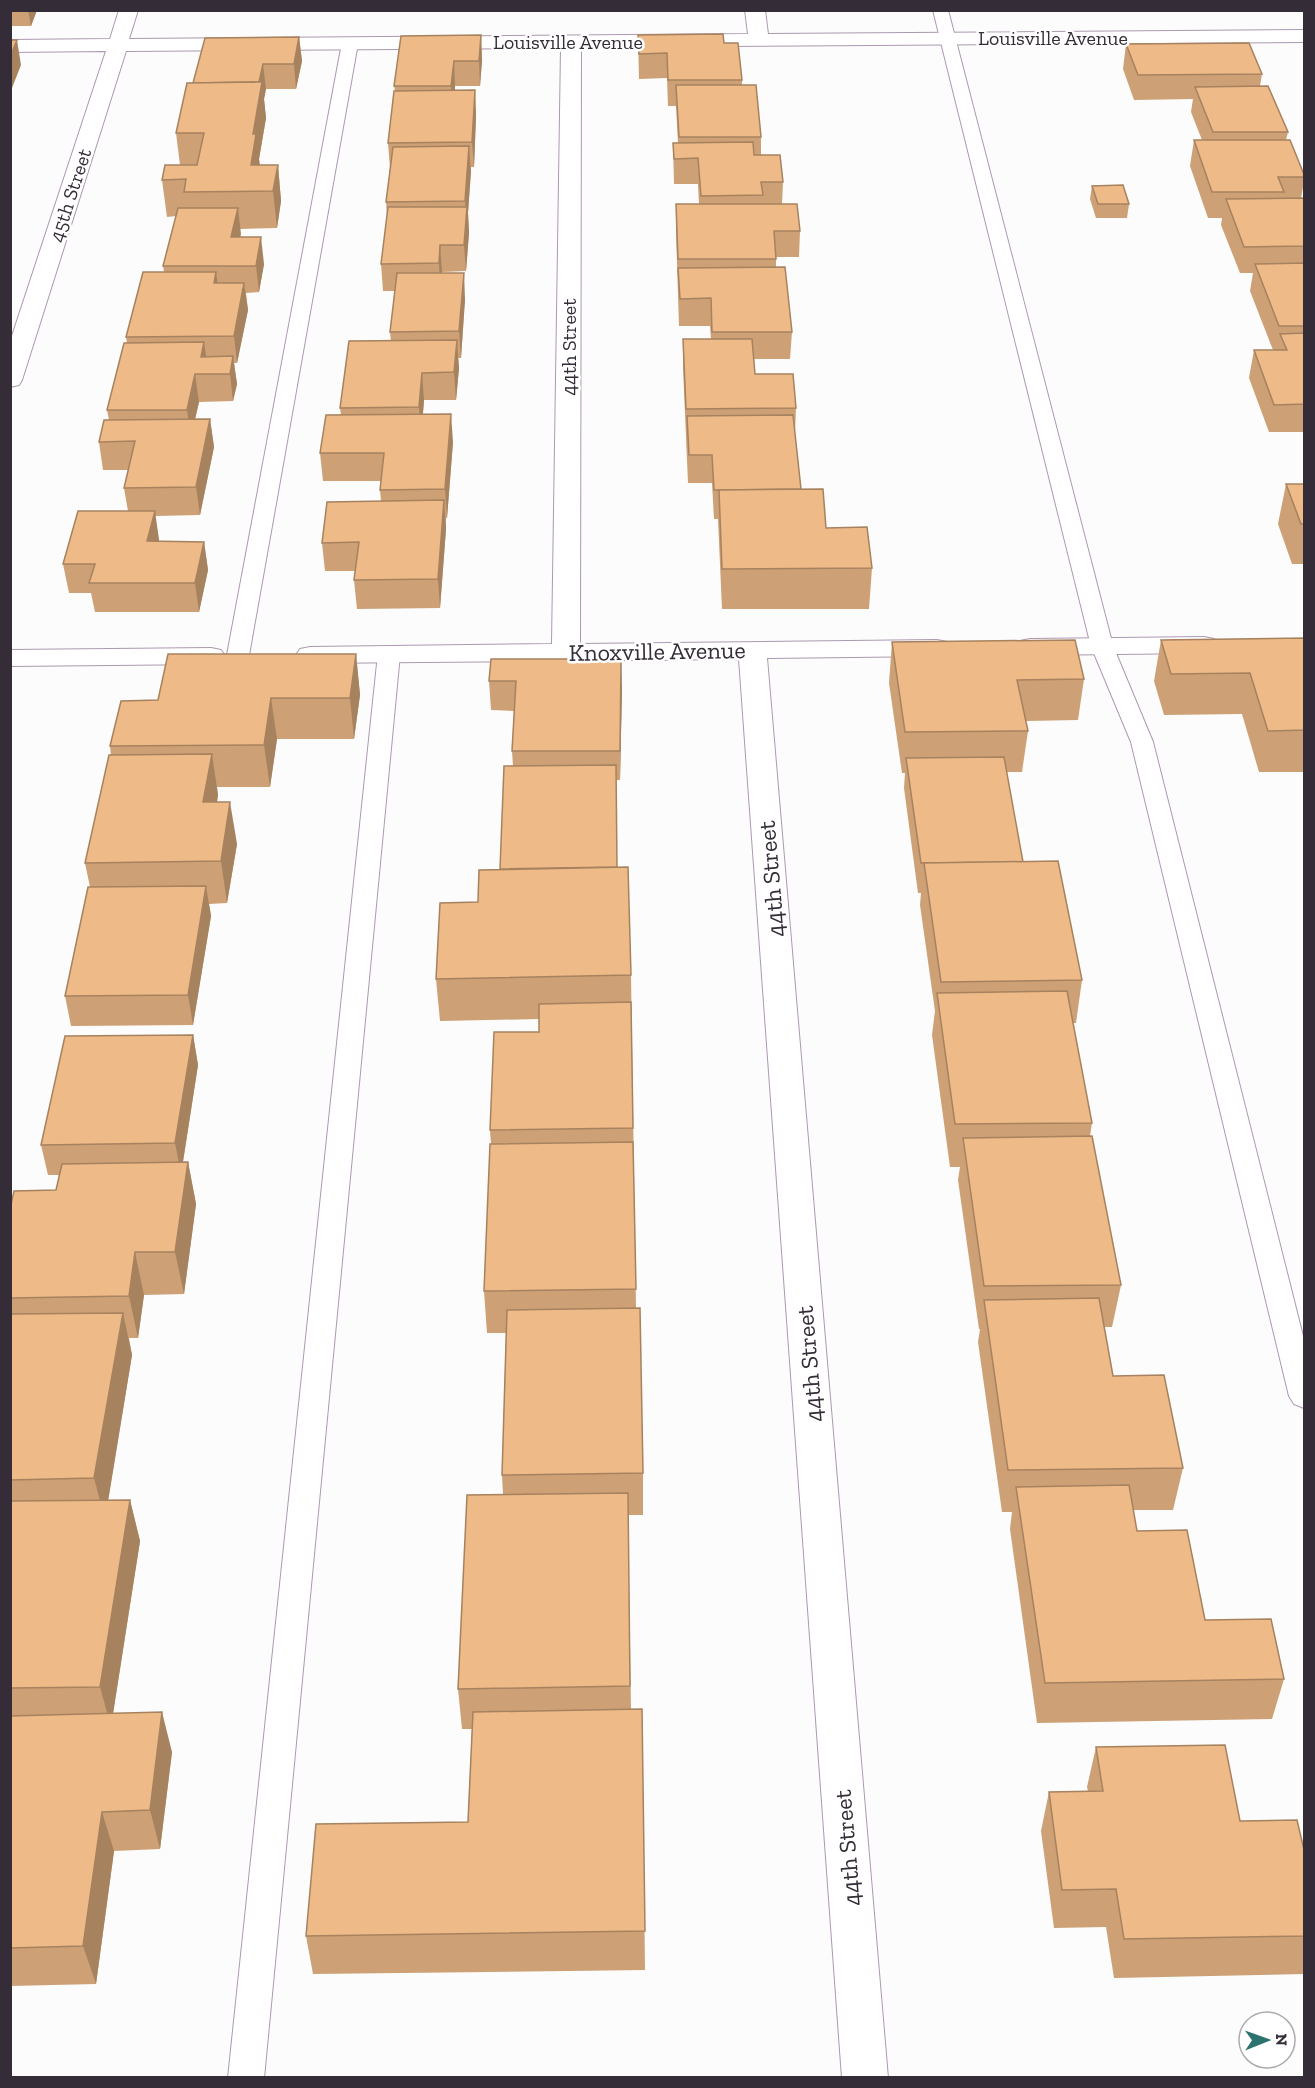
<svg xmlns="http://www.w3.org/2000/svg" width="1315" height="2088" viewBox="0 0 1315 2088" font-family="'Zilla Slab',serif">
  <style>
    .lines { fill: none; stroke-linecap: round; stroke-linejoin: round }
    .lane-casing { stroke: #ad98b1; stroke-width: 2 }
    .street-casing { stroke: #ad98b1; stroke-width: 2 }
    .lane { fill: #fff; fill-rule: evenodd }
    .street { fill: #fff; fill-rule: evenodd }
    .wall { fill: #cda075 }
    .shaded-wall { fill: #a7825f }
    .building { fill: #eeba88; stroke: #a7825f; stroke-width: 1.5 }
    .labels { text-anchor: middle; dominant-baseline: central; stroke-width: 5; stroke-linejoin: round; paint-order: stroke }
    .far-street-label { font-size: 20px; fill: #342c36; stroke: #fff }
    .street-label { font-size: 24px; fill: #342c36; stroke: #fff }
  </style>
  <rect width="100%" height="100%" fill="#fbfcfb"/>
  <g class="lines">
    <defs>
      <g id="lane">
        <path d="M 933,10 L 948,10 L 1113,646 L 1153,742 L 1304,1340 L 1304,1408 L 1294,1404 L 1289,1396 L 1131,742 L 1091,646 Z"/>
        <path d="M 350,38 L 358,43 L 249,655 L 246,660 L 238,661 L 230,660 L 227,655 L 342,43 Z"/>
        <path d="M 389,648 L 397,649 L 400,654 L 264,2078 L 228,2078 L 378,654 L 381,649 Z"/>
      </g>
      <g id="street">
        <path d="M 119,10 L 138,10 L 129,39 L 748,34 L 745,10 L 765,10 L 768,34 L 1304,30 L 1304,42 L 581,47 L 580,644 L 937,640 L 947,642 L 951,648 L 947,654 L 937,656 L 767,658 L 888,2078 L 842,2078 L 739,659 L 310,663 L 300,661 L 296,655 L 300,649 L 310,647 L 552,644 L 561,48 L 126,51 L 22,380 L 19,385 L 10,387 L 10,342 L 106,51 L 10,52 L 10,40 L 110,39 Z"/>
        <path d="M 1204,637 L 1214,639 L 1218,645 L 1214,651 L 1204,653 L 1030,655 L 1020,653 L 1016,647 L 1020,641 L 1030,639 Z"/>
        <path d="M 211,648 L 221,650 L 225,656 L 221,662 L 211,664 L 10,666 L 10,650 Z"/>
      </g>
    </defs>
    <use href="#lane" class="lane-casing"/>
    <use href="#street" class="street-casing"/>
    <use href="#lane" class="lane"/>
    <use href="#street" class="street"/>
  </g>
  <g class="wall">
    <path d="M 10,10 L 37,10 L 31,26 L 10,26 Z"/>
    <path d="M 832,10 L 898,10 L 898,11 L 833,11 Z"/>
    <path d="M 481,35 L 482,60 L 480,86 L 455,86 L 455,91 L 475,90 L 476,116 L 474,167 L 471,167 L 468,213 L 469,233 L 466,271 L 442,272 L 442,273 L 465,299 L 461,358 L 458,358 L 459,368 L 456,400 L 424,400 L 423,414 L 453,442 L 447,518 L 446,518 L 446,529 L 440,608 L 357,609 L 354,580 L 355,571 L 325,571 L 322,543 L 381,501 L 380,490 L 381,481 L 323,481 L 320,453 L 341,415 L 340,408 L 391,341 L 390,332 L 395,291 L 383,291 L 381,264 L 387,215 L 386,202 L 390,168 L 388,143 L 395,91 L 394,86 Z"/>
    <path d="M 638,35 L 724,43 L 742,80 L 742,85 L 761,137 L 761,155 L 783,182 L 782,204 L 800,231 L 799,257 L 776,257 L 776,267 L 792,332 L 790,359 L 754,359 L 755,374 L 796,408 L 795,432 L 801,489 L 826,528 L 872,568 L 869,609 L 722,609 L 718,519 L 714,519 L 712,483 L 688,483 L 683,367 L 683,339 L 711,339 L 710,326 L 679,326 L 676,231 L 676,204 L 699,204 L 698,184 L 674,184 L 673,143 L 678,143 L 676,106 L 668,106 L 667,78 L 639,79 Z"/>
    <path d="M 299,37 L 302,61 L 296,89 L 266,89 L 264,99 L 266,118 L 259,159 L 260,165 L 278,165 L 281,201 L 277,228 L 240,229 L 240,237 L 264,264 L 259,292 L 246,293 L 248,310 L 237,363 L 234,363 L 237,384 L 233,401 L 199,402 L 195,419 L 210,419 L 214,447 L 200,515 L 155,516 L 159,541 L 204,542 L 208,570 L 199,612 L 95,612 L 91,593 L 69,593 L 63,564 L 128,511 L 124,488 L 128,470 L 103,470 L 99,442 L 109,420 L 107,410 L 127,343 L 126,337 L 164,272 L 163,266 L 176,216 L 167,217 L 162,180 L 180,165 L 176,133 L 193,83 Z"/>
    <path d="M 1126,44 L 1262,74 L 1260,86 L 1288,132 L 1286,140 L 1305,177 L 1301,198 L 1305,198 L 1305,432 L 1269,432 L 1249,378 L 1254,350 L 1273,350 L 1250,291 L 1253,273 L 1240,273 L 1221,225 L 1222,218 L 1208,218 L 1190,166 L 1194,140 L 1202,140 L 1191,112 L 1193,99 L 1134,100 L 1123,69 Z"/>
    <path d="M 1092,186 L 1129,204 L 1127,218 L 1096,218 L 1090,199 Z"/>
    <path d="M 1286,484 L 1305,484 L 1305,564 L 1292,564 L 1278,524 Z"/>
    <path d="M 1305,638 L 1305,772 L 1259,772 L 1242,714 L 1164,715 L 1154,681 L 1161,640 Z"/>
    <path d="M 892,642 L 1084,679 L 1078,720 L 1026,721 L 1028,731 L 1022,772 L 1006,772 L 1023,862 L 1082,980 L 1076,1023 L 1073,1023 L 1092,1123 L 1090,1136 L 1121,1285 L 1112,1327 L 1104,1327 L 1113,1376 L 1183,1468 L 1173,1510 L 1133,1510 L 1137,1531 L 1205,1620 L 1284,1679 L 1272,1719 L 1037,1723 L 1010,1529 L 1012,1512 L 1002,1512 L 978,1342 L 980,1329 L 979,1329 L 958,1180 L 960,1167 L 950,1167 L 932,1035 L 935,1011 L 920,905 L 921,893 L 918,893 L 904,788 L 905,773 L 902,773 L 889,683 Z"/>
    <path d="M 356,654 L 360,695 L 354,739 L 277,739 L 270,787 L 217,787 L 218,795 L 217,802 L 237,844 L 227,903 L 209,904 L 211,916 L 193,1025 L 71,1026 L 65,996 L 90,887 L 85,863 L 111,755 L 110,746 L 158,700 Z"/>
    <path d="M 491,659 L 622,688 L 620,780 L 616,780 L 617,867 L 631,975 L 636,1308 L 643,1473 L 643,1515 L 628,1515 L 631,1709 L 642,1709 L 645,1970 L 313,1974 L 306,1936 L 468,1822 L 472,1729 L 462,1729 L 458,1689 L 503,1494 L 502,1475 L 506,1333 L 487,1333 L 484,1291 L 491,1144 L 490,1130 L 539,1032 L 539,1019 L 440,1021 L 436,979 L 478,902 L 500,869 L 513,766 L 512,751 L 514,711 L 491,710 L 489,681 Z"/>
    <path d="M 193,1035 L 198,1065 L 183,1162 L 188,1162 L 196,1204 L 184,1294 L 144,1295 L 138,1338 L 129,1338 L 132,1355 L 108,1500 L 130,1500 L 140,1541 L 113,1713 L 172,1752 L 160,1849 L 114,1851 L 96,1984 L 10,1986 L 10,1209 L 56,1190 L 59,1175 L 48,1175 L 41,1145 Z"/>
    <path d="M 1096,1747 L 1305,1854 L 1305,1974 L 1114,1978 L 1106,1927 L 1054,1928 L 1041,1831 L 1049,1792 L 1088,1791 L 1087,1787 Z"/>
  </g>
  <g class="shaded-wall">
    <path d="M 28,10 L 37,10 L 31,26 Z"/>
    <path d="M 481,35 L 482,60 L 480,86 L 479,61 Z"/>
    <path d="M 299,37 L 302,61 L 296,89 L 294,64 Z"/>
    <path d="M 17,40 L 21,65 L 10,93 L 10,57 Z"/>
    <path d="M 454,61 L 455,86 L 453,111 L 451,86 Z"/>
    <path d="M 263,64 L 266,89 L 264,99 L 266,118 L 259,159 L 260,171 L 251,165 L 258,88 Z"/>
    <path d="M 475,90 L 476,116 L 474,167 L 472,142 Z"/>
    <path d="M 469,146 L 471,172 L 468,213 L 469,233 L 466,271 L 464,245 L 466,221 L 465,201 Z"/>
    <path d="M 278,165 L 281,201 L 277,228 L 273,191 Z"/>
    <path d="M 238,208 L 241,234 L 234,264 L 231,237 Z"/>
    <path d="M 261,237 L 264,264 L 259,292 L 256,266 Z"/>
    <path d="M 440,245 L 442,272 L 440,290 L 439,263 Z"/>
    <path d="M 216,272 L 220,299 L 214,283 Z"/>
    <path d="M 464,273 L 465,299 L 461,358 L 459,331 Z"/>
    <path d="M 244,283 L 248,310 L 237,363 L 234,336 Z"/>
    <path d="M 457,340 L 459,368 L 456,400 L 454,372 Z"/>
    <path d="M 204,342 L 208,369 L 201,357 Z"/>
    <path d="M 233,356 L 237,384 L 233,401 L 230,374 Z"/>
    <path d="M 422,373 L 424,400 L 421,435 L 419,407 Z"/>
    <path d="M 195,374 L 199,402 L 191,437 L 187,410 Z"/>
    <path d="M 451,414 L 453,442 L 447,518 L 445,489 Z"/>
    <path d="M 210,419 L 214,447 L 200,515 L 196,487 Z"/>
    <path d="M 444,500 L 446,529 L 440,608 L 438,579 Z"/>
    <path d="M 155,511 L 159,540 L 152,570 L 147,541 Z"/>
    <path d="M 204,542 L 208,570 L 199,612 L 195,583 Z"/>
    <path d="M 356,654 L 360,695 L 354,739 L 350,698 Z"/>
    <path d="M 621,659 L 622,688 L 620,780 L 620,751 Z"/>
    <path d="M 271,698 L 277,739 L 270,787 L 264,745 Z"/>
    <path d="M 212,754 L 218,795 L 210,844 L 203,802 Z"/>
    <path d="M 230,802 L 237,844 L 227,903 L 221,861 Z"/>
    <path d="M 206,886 L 211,916 L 193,1025 L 188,995 Z"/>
    <path d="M 193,1035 L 198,1065 L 181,1174 L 175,1143 Z"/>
    <path d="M 188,1162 L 196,1204 L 184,1294 L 175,1252 Z"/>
    <path d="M 135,1252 L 144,1295 L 138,1338 L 129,1296 Z"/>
    <path d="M 123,1313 L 132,1355 L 105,1520 L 94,1478 Z"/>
    <path d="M 130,1500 L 140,1541 L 111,1727 L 100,1687 Z"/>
    <path d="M 162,1712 L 172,1752 L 160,1849 L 150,1810 Z"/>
    <path d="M 102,1812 L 114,1851 L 96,1984 L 83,1946 Z"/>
  </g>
  <g class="building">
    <path d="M 723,34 L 724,43 L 738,43 L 742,80 L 668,80 L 667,53 L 639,54 L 638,35 Z"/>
    <path d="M 481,35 L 479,61 L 454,61 L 451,86 L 394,86 L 401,36 Z"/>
    <path d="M 299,37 L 294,64 L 263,64 L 259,82 L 193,83 L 205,38 Z"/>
    <path d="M 10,40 L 17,40 L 10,57 Z"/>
    <path d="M 1249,43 L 1262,74 L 1138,75 L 1126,44 Z"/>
    <path d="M 262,82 L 253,134 L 256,134 L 251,165 L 278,165 L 273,191 L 184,192 L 186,179 L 162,180 L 165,165 L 197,165 L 204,133 L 176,133 L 187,83 Z"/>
    <path d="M 676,85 L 756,85 L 761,137 L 679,137 Z"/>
    <path d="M 1268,86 L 1288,132 L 1213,132 L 1195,87 Z"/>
    <path d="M 475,90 L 472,142 L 388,143 L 394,91 Z"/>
    <path d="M 1194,140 L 1290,140 L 1305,177 L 1278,177 L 1284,192 L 1212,192 Z"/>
    <path d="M 753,142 L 754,155 L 780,155 L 783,182 L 761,182 L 763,195 L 701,196 L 698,158 L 674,159 L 673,143 Z"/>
    <path d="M 469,146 L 465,201 L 386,202 L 393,147 Z"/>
    <path d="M 1123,185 L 1129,204 L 1098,204 L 1092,186 Z"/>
    <path d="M 1305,198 L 1305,246 L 1244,247 L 1226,199 Z"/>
    <path d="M 676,204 L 797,204 L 800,231 L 774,231 L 776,259 L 678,259 Z"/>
    <path d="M 388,207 L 467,207 L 464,245 L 440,245 L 439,263 L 381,264 Z"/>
    <path d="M 178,208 L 238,208 L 231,237 L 261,237 L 256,266 L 163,266 Z"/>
    <path d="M 1305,263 L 1305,326 L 1279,326 L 1255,264 Z"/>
    <path d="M 785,267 L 792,332 L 712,332 L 711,298 L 680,299 L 678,268 Z"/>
    <path d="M 143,272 L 216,272 L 214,283 L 244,283 L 234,336 L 126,337 Z"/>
    <path d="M 397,273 L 464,273 L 459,331 L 390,332 Z"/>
    <path d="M 1305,333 L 1305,404 L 1274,405 L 1254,350 L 1287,350 L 1280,334 Z"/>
    <path d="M 683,339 L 752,339 L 755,374 L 793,374 L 796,408 L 686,409 Z"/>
    <path d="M 457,340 L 454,372 L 422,373 L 419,407 L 340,408 L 349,341 Z"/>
    <path d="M 204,342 L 201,357 L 233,356 L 230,374 L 195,374 L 187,410 L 107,410 L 124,343 Z"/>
    <path d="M 451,414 L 445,489 L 380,490 L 384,453 L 320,453 L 326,415 Z"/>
    <path d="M 793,415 L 801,489 L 714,490 L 712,455 L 689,455 L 687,416 Z"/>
    <path d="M 210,419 L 196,487 L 124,488 L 135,441 L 99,442 L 104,420 Z"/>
    <path d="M 1286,484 L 1305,484 L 1305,524 L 1301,524 Z"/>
    <path d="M 823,489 L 826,528 L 867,527 L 872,568 L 722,569 L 719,490 Z"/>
    <path d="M 444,500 L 438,579 L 354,580 L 359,542 L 322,543 L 327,502 Z"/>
    <path d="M 78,511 L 155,511 L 147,541 L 204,542 L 195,583 L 89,583 L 95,564 L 63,564 Z"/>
    <path d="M 1305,638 L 1305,730 L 1268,731 L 1250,673 L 1171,674 L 1161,640 Z"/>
    <path d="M 1075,640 L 1084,679 L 1017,680 L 1028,731 L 905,732 L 892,642 Z"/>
    <path d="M 168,654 L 356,654 L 350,698 L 271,698 L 264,745 L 110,746 L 121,701 L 158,700 Z"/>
    <path d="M 491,659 L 621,659 L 620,751 L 512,751 L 516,681 L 489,681 Z"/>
    <path d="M 212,754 L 203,802 L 230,802 L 221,861 L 85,863 L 109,755 Z"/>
    <path d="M 1004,757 L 1023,862 L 921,863 L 906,758 Z"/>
    <path d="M 616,765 L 617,867 L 500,869 L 504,766 Z"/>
    <path d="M 1058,861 L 1082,980 L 941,982 L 924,863 Z"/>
    <path d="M 628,867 L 631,975 L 436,979 L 440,903 L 478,902 L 479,870 Z"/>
    <path d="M 206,886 L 188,995 L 65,996 L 88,887 Z"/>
    <path d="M 1067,991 L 1092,1123 L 955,1124 L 937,993 Z"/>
    <path d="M 631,1002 L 633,1128 L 490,1130 L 494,1032 L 539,1032 L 539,1004 Z"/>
    <path d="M 193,1035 L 175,1143 L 41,1145 L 65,1036 Z"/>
    <path d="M 1092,1136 L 1121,1285 L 984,1286 L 963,1138 Z"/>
    <path d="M 633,1142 L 636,1289 L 484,1291 L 490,1144 Z"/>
    <path d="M 188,1162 L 175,1252 L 135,1252 L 129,1296 L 10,1298 L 10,1209 L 14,1191 L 56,1190 L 62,1164 Z"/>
    <path d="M 1099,1298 L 1113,1376 L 1164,1375 L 1183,1468 L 1008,1470 L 984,1300 Z"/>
    <path d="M 640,1308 L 643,1473 L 502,1475 L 507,1310 Z"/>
    <path d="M 123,1313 L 94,1478 L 10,1480 L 10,1314 Z"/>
    <path d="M 1129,1485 L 1137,1531 L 1187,1530 L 1205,1620 L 1271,1619 L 1284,1679 L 1045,1683 L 1016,1487 Z"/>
    <path d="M 628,1493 L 630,1686 L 458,1689 L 467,1495 Z"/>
    <path d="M 130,1500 L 100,1687 L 10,1688 L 10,1501 Z"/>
    <path d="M 642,1709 L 645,1931 L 306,1936 L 316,1824 L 468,1822 L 473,1712 Z"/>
    <path d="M 162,1712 L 150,1810 L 102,1812 L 83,1946 L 10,1948 L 10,1716 Z"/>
    <path d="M 1225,1745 L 1240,1821 L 1297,1820 L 1305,1854 L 1305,1936 L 1124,1939 L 1116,1889 L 1062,1890 L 1049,1792 L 1103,1791 L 1096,1747 Z"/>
  </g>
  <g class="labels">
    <g class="far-street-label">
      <text x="1053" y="38">Louisville Avenue</text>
      <text x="568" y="42">Louisville Avenue</text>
      <text transform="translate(70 195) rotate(-72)">45th Street</text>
      <text transform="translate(569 347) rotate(-90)">44th Street</text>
    </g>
    <g class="street-label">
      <text transform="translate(657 651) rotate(-1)">Knoxville Avenue</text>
      <text transform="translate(771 879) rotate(-95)">44th Street</text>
      <text transform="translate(809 1364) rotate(-95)">44th Street</text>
      <text transform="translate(847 1848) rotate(-95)">44th Street</text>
    </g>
  </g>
  <rect width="1315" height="2088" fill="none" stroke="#342c36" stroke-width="24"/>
  <g transform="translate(1267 2040) rotate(89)"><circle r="28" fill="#ffffff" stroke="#aeabaf" stroke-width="1.5"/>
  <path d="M0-4.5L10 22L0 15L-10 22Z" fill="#2b736c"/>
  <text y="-9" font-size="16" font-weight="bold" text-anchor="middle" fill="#342c36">N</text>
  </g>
</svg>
